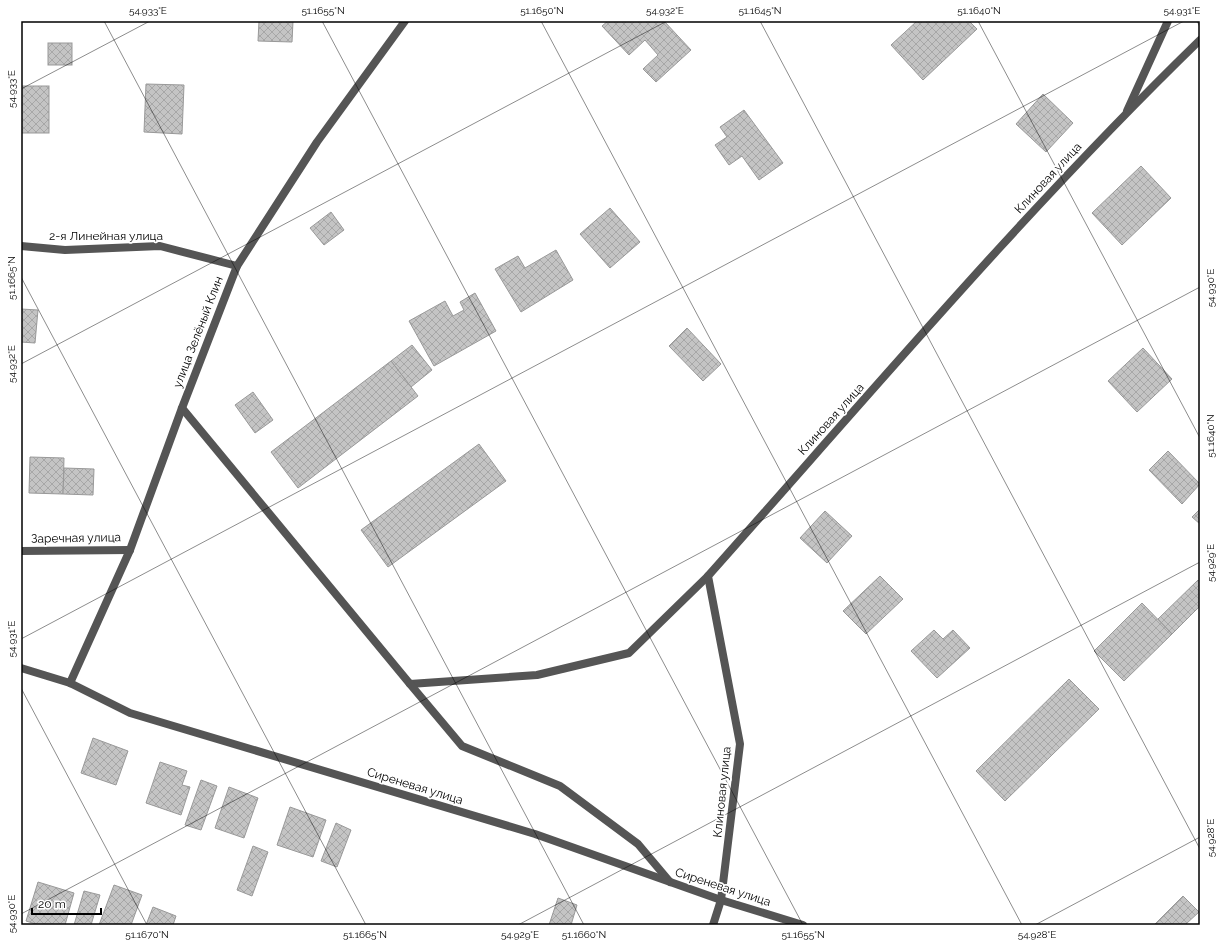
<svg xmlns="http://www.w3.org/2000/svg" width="1221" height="946" viewBox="0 0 1221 946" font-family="Raleway,sans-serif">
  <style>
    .building { fill: url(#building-cross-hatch); stroke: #999 }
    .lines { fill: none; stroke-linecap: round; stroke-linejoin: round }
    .service { stroke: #555; stroke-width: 8 }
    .minor { stroke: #555; stroke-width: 8 }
    .ticks { fill: none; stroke: #000; stroke-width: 1; stroke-opacity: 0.45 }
    .labels { text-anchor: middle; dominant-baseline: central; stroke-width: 3.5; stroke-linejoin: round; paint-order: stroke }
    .street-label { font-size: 12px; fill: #000; stroke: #fff }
    .neatline { fill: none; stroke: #000; stroke-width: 1.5 }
    .ticks-label { font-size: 10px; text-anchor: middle; fill: #000 }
  </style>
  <defs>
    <pattern id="building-cross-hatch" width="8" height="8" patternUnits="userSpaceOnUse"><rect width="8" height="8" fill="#c4c4c4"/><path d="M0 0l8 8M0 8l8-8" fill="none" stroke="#a7a7a7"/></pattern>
  </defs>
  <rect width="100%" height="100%" fill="#fff"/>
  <g class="building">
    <path d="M 259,21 L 293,21 L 292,42 L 258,41 Z"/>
    <path d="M 608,21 L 664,21 L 691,50 L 656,82 L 643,69 L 658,55 L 645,40 L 629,55 L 602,26 Z"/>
    <path d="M 917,21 L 969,21 L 977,29 L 923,80 L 891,45 Z"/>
    <rect x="48" y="43" width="24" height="22"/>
    <path d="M 146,84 L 184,85 L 182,134 L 144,132 Z"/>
    <rect x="21" y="86" width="28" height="47"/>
    <path d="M 1043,94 L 1073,123 L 1046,152 L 1016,124 Z"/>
    <path d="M 744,110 L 783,163 L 759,180 L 742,156 L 729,165 L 715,145 L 727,137 L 720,127 Z"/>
    <path d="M 1141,166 L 1171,198 L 1122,245 L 1092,213 Z"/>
    <path d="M 610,208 L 640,242 L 610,268 L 580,234 Z"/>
    <path d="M 331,212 L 344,230 L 324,245 L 310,228 Z"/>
    <path d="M 556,250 L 573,280 L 521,312 L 495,269 L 518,256 L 525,268 Z"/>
    <path d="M 475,293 L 496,331 L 434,366 L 409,321 L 445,301 L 453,316 L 464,310 L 460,302 Z"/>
    <path d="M 21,309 L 38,310 L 35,343 L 21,342 Z"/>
    <path d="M 687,328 L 721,364 L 703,381 L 669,346 Z"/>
    <path d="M 412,345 L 432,370 L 411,387 L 391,361 Z"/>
    <path d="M 1143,348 L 1172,379 L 1137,412 L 1108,381 Z"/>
    <path d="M 391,361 L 418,396 L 298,488 L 271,452 Z"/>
    <path d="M 253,392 L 273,420 L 255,433 L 235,405 Z"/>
    <path d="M 479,444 L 506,481 L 388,567 L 361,530 Z"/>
    <path d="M 1168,451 L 1200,484 L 1182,504 L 1149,470 Z"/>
    <path d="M 30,457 L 64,458 L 63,494 L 29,493 Z"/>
    <path d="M 64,468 L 94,469 L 93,495 L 63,494 Z"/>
    <path d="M 1200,509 L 1200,524 L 1192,517 Z"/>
    <path d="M 825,511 L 852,536 L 827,563 L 800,538 Z"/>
    <path d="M 880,576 L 903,599 L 866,634 L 843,611 Z"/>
    <path d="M 1198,580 L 1200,582 L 1200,606 L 1172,634 L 1158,619 Z"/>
    <path d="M 1142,603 L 1172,634 L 1124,681 L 1094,651 Z"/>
    <path d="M 934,630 L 943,639 L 953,630 L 970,648 L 937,678 L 911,651 Z"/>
    <path d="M 1069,679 L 1099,709 L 1005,801 L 976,771 Z"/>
    <path d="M 93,738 L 128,751 L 116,785 L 81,773 Z"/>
    <path d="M 160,762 L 187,771 L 182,785 L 190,787 L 181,815 L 146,803 Z"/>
    <path d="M 201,780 L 217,786 L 201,830 L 185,825 Z"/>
    <path d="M 229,787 L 258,798 L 244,838 L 215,828 Z"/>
    <path d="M 290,807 L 326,820 L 313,857 L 277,845 Z"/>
    <path d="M 336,823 L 351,830 L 337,867 L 321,861 Z"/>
    <path d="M 253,846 L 268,852 L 252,896 L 237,890 Z"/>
    <path d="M 38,882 L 74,893 L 65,925 L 39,925 L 26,921 Z"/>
    <path d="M 114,885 L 142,895 L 131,925 L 99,925 Z"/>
    <path d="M 84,891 L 100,895 L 91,925 L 74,925 Z"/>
    <path d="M 1183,896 L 1199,912 L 1186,924 L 1188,925 L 1154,925 Z"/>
    <path d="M 558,898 L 577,905 L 571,925 L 549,925 Z"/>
    <path d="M 153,907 L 176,916 L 173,925 L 146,925 Z"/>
  </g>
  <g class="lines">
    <g class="service">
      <path d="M 1127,111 L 1168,21"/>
      <path d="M 182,408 L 410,684 L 537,675 L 629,653 L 708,576"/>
      <path d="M 410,684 L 462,746 L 560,786 L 638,844 L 670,882"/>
    </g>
    <g class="minor">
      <path d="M 21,246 L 65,250 L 160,246 L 237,266"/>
      <path d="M 21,551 L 130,550"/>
      <path d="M 21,668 L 70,683 L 130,713 L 535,834 L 721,900 L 803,925"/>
      <path d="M 70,683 L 130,550 L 182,408 L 237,266 L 317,142 L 405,21"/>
      <path d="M 713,925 L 721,900 L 740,744 L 708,576 C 869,395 1026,209 1200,40"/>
    </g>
  </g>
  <path class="ticks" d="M 104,21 L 584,925M 322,21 L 803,925M 541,21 L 1022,925M 760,21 L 1200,849M 978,21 L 1200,438M 1197,21 L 1200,27M 21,89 L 150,21M 21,277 L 366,925M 21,364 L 667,21M 21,639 L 1184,21M 21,688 L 147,925M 21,914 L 1200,287M 518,925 L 1200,562M 1035,925 L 1200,837"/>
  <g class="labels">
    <g class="street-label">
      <text transform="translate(1048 178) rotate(-47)">Клиновая улица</text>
      <text x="106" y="236">2-я Линейная улица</text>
      <text transform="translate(198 332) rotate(-69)">улица Зелёный Клин</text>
      <text transform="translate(831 419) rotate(-48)">Клиновая улица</text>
      <text transform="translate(76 538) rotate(-1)">Заречная улица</text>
      <text transform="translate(415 786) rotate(17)">Сиреневая улица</text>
      <text transform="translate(722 792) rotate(-84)">Клиновая улица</text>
      <text transform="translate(723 887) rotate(18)">Сиреневая улица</text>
    </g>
  </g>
  <rect width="1221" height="946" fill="none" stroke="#ffffff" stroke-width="44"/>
  <path d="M32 908v6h69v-6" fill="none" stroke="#000000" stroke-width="2"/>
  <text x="38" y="908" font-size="12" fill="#000000" stroke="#ffffff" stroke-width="3" paint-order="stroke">20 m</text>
  <rect x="22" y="22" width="1177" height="902" class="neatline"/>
  <g class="ticks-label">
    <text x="148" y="14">54.933°E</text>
    <text x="323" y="14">51.1655°N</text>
    <text x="542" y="14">51.1650°N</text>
    <text x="665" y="14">54.932°E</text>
    <text x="760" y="14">51.1645°N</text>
    <text x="979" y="14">51.1640°N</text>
    <text x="1182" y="14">54.931°E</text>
    <text transform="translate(11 89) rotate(-90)" y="4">54.933°E</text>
    <text transform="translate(11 278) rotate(-90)" y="4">51.1665°N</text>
    <text transform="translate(1210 288) rotate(-90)" y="4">54.930°E</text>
    <text transform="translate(11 364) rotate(-90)" y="4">54.932°E</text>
    <text transform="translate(1210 436) rotate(-90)" y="4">51.1640°N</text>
    <text transform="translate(1210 563) rotate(-90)" y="4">54.929°E</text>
    <text transform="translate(11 639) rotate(-90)" y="4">54.931°E</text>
    <text transform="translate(1210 838) rotate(-90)" y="4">54.928°E</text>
    <text transform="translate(11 914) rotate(-90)" y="4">54.930°E</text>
    <text x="147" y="938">51.1670°N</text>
    <text x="365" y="938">51.1665°N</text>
    <text x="520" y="938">54.929°E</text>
    <text x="584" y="938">51.1660°N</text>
    <text x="803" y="938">51.1655°N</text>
    <text x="1037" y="938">54.928°E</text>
  </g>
</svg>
